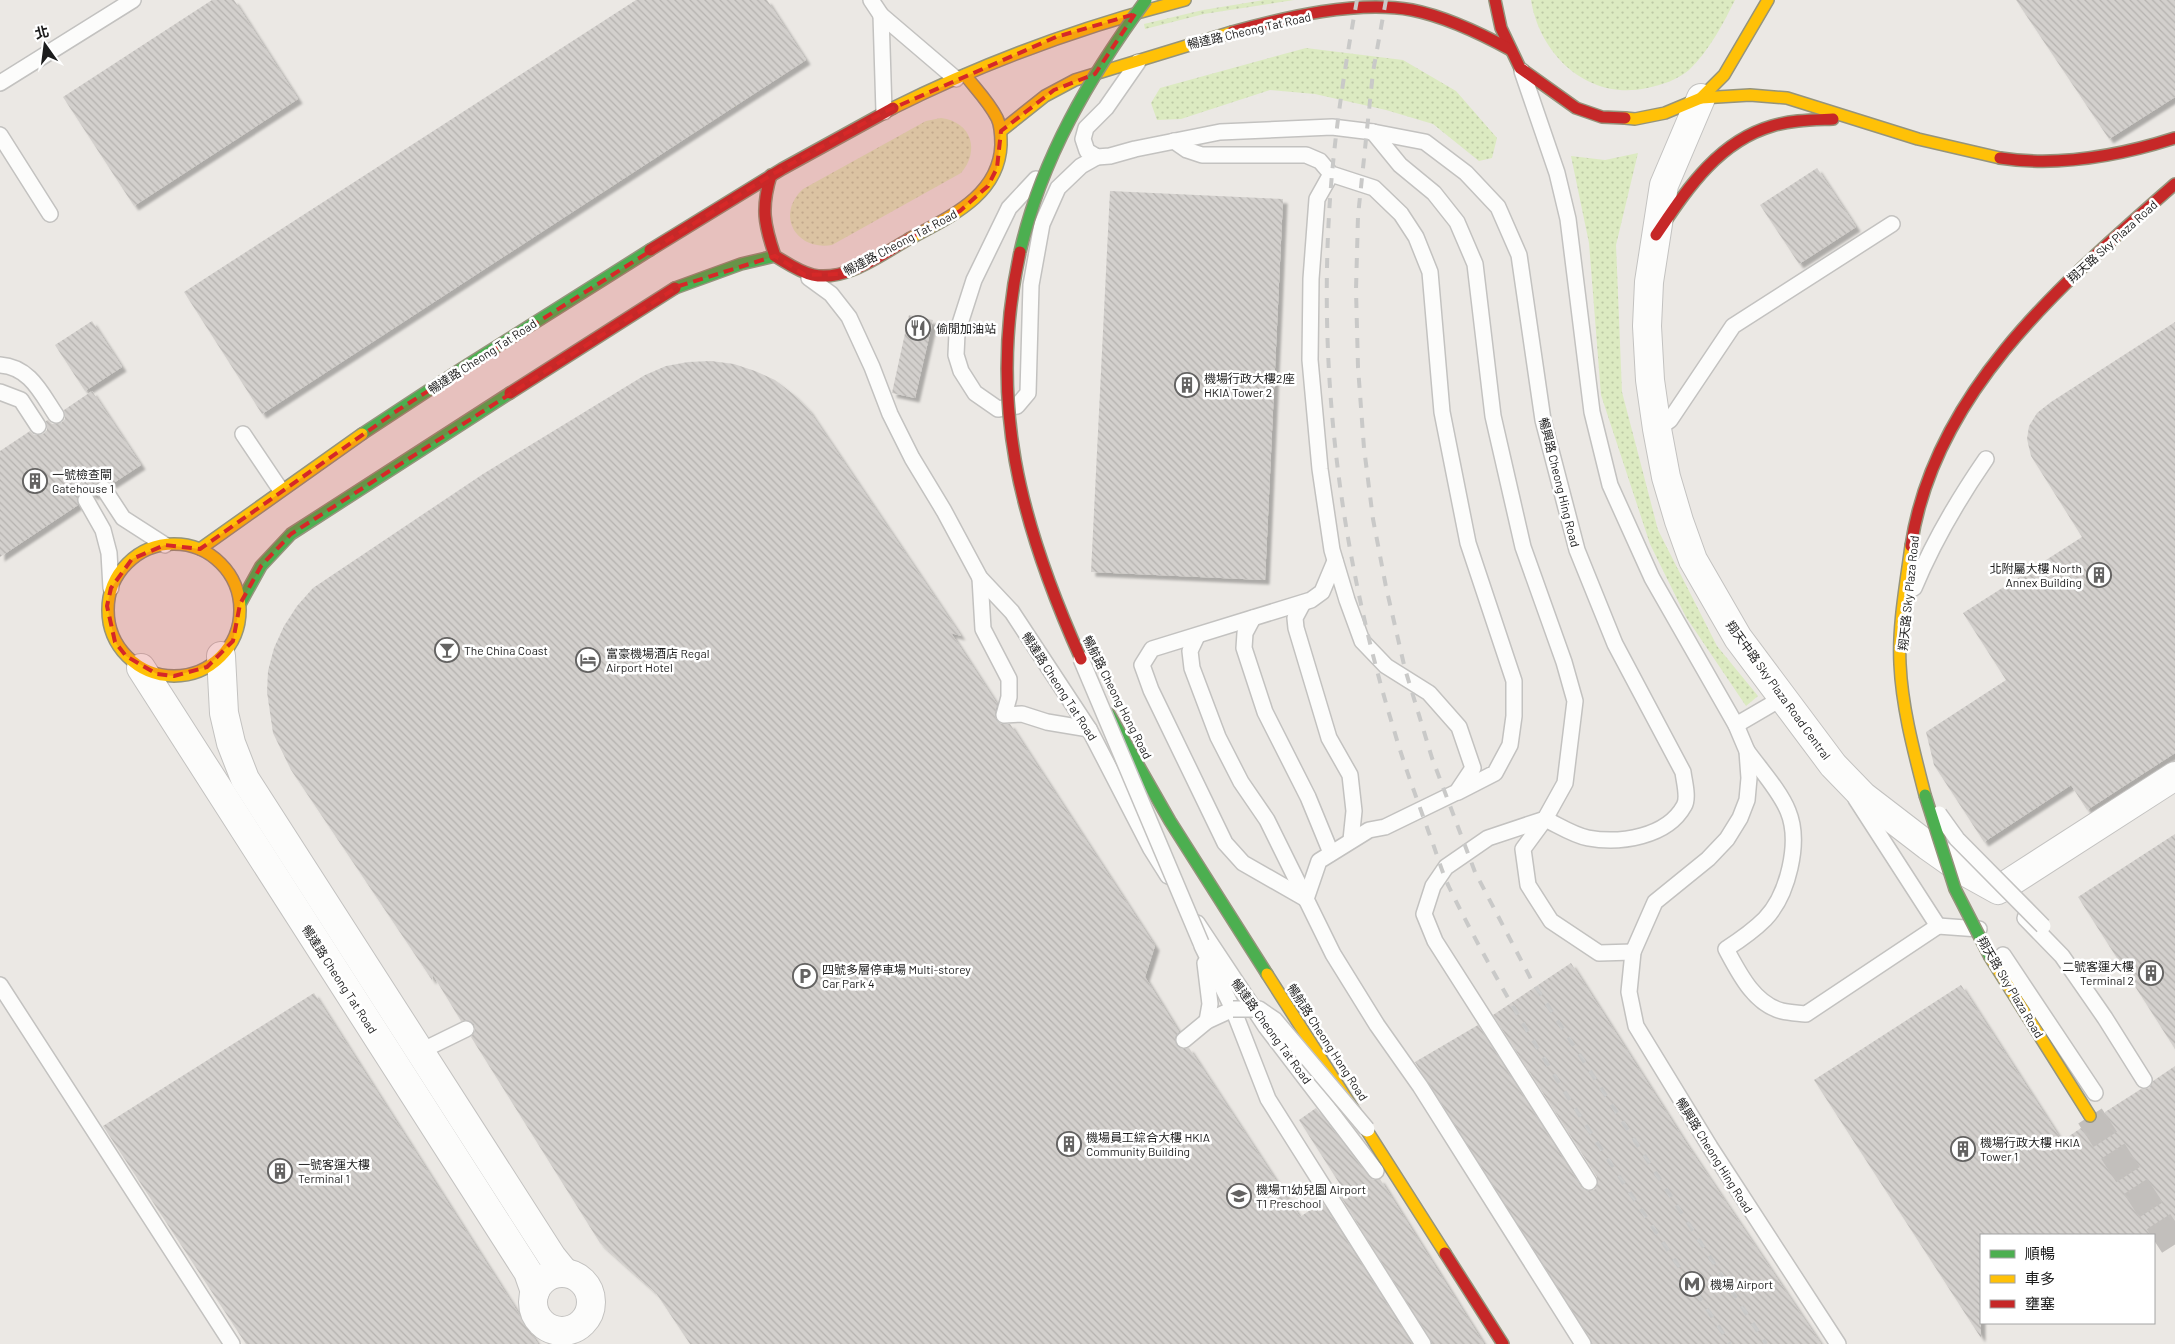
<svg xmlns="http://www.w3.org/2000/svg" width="2175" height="1344" viewBox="0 0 2175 1344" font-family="Barlow,'Noto Sans TC',sans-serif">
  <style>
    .grass { fill: url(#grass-dots) }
    .building { fill: url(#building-back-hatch); filter: url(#shadow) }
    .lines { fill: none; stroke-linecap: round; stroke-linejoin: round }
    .secondary-tunnel { stroke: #c2bfbc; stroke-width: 28; stroke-dasharray: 28 14; stroke-linecap: butt }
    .lane-casing { stroke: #c3c2c0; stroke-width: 18 }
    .street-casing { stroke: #c3c2c0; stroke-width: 30 }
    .fast-casing { stroke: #95947c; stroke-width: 14 }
    .slow-casing { stroke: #95947c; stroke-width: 14 }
    .jam-casing { stroke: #95947c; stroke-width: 14 }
    .lane { stroke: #fcfcfb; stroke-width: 15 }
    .street { stroke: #fcfcfb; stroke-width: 28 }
    .fast { stroke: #4caf50; stroke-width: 11 }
    .slow { stroke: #ffc107; stroke-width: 11 }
    .jam { stroke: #c62828; stroke-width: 11 }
    .rail { stroke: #c9c9c8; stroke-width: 4; stroke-dasharray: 10 10; stroke-linecap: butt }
    .lane-bridge-casing { stroke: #c3c2c0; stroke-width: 18; stroke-linecap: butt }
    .fast-bridge-casing { stroke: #95947c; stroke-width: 14; stroke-linecap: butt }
    .jam-bridge-casing { stroke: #95947c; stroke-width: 14; stroke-linecap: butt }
    .lane-bridge { stroke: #fcfcfb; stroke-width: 15 }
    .fast-bridge { stroke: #4caf50; stroke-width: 11 }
    .jam-bridge { stroke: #c62828; stroke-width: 11 }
    .marked { fill: #d62828; fill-opacity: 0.2; stroke: #d62828; stroke-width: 4; stroke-dasharray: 10 6; stroke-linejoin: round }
    .labels { text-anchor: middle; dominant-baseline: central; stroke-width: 5; stroke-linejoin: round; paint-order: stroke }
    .street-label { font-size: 12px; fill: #1c1c1c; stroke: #fff }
    .poi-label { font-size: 12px; fill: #1c1c1c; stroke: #fff; text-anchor: start }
  </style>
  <defs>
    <pattern id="grass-dots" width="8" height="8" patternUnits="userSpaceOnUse" patternTransform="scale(1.25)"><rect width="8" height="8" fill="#dceac1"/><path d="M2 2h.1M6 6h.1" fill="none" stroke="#bcc8a5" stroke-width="1.8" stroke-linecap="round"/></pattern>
    <pattern id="building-back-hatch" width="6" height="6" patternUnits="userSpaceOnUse" patternTransform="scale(1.25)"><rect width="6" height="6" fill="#d3d0cd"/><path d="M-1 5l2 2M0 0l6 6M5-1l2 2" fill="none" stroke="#b5b2af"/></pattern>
    <filter id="shadow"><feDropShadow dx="4.5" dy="4.5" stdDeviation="1" flood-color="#0004"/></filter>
  </defs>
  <rect width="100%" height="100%" fill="#ebe8e4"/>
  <g class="grass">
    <path d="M 1264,0 L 1294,0 L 1204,14 L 1145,29 L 1144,24 L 1203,10 Z"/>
    <path d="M 1531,0 L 1735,0 C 1723,24 1709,51 1689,70 C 1677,80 1662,85 1647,88 C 1589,101 1540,56 1531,0 Z"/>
    <path d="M 1306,48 L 1403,60 L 1456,91 L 1497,138 L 1492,158 L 1479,161 L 1433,124 L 1386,110 L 1315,94 L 1270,90 L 1181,119 L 1157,120 L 1151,103 L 1160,88 Z"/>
    <path d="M 941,118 C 972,122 980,151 961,173 L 832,245 C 796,251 775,215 803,189 L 926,121 Z"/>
    <path d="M 1638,153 L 1616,245 L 1622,392 L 1658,530 L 1717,646 L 1758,696 L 1746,706 L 1686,617 L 1650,544 L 1601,395 L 1589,243 L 1571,156 L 1605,160 Z"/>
  </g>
  <g class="building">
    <path d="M 212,0 L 234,0 L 298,99 L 134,206 L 63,97 Z"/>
    <path d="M 636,0 L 767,0 L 806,60 L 262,414 L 184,292 Z"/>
    <path d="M 2016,0 L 2175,0 L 2175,97 L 2109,139 Z"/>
    <path d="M 1817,168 L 1856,227 L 1799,264 L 1760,205 Z"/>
    <path d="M 1110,191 L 1283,199 L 1265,580 L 1091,572 Z"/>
    <path d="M 909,315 L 933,320 L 915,398 L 892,393 Z"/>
    <path d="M 92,321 L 122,367 L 85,391 L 55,345 Z"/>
    <path d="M 2175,322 L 2175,753 L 2087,810 L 2071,785 L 1984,842 L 1934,765 L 1926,732 L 2006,680 L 1963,613 L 2082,537 L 2031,456 L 2027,439 L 2029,426 L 2037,413 L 2051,402 Z"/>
    <path d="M 711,361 L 734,364 L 755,371 L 775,380 L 793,394 L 808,409 L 961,636 L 951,633 L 997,704 L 995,713 L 996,720 L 1001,724 L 1010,724 L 1155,946 L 1145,977 L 1179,1032 L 1175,1037 L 1177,1046 L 1181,1049 L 1189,1048 L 1300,1217 L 1322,1202 L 1412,1344 L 690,1344 L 656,1293 L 600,1243 L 471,1037 L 475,1030 L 474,1024 L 467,1020 L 461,1021 L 433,975 L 432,980 L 291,770 L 273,733 L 267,692 L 268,671 L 274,648 L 284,626 L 297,606 L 313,588 L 483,474 L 645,375 L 666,366 L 688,362 Z"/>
    <path d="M 92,391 L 141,465 L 112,484 L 108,480 L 99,481 L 95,485 L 96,494 L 94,495 L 87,491 L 81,492 L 77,499 L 78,505 L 0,557 L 0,451 L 30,431 L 34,435 L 43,434 L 47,430 L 46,421 L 48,420 L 52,424 L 61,423 L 65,419 L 64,410 Z"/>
    <path d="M 2175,834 L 2175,1049 L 2078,897 Z"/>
    <path d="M 1571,963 L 1686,1143 L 1821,1344 L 1592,1344 L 1415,1062 L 1478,1025 L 1581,1187 L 1585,1190 L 1594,1190 L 1597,1186 L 1597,1177 L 1493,1015 Z"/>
    <path d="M 1961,985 L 2062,1141 L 2081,1128 L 2090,1132 L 2099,1129 L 2104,1123 L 2105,1112 L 2141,1089 L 2149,1088 L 2153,1081 L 2175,1066 L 2175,1235 L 1981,1235 L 1981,1338 L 1814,1080 Z"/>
    <path d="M 314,993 L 487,1264 L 538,1344 L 246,1344 L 103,1126 Z"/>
    <path d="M 1316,1108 L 1369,1177 L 1373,1180 L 1380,1179 L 1484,1344 L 1432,1344 L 1338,1192 L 1343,1189 L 1299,1120 Z"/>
  </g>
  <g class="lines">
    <path class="secondary-tunnel" d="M 2090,1116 L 2175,1247"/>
    <defs>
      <g id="lane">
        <path d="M 871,0 L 881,15 L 956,79"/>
        <path d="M 881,15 L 884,112"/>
        <path d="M 1138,62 L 1106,108 L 1086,128 L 1083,139 L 1087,151 L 1097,157 L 1110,156 L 1135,149 L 1220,132 L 1332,127 L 1373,132 L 1425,142 L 1466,173 L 1498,207 L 1519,255 L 1543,420 L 1577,550 L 1615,644 L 1683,772 C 1684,781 1689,798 1684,806 C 1667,837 1620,844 1588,838 C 1573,835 1558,825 1545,819"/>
        <path d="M 1522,71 L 1557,173 L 1568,219 L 1592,412 L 1610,485 L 1652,578 L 1736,725 L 1747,751 L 1749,778 L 1747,800 L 1740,818 L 1727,839 L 1708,859 L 1655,902 L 1633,952 L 1629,992 L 1636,1026 L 1710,1147 L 1838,1344"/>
        <path d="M 0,83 L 133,0"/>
        <path d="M 1373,132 L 1400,165 L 1434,193 L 1457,222 L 1475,264 L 1493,416 L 1523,547 L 1564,662 L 1575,701 L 1565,783 L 1545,819 L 1523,849 L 1528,885 L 1551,921 L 1599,953 L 1633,952"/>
        <path d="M 0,135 L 50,214"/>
        <path d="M 1174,141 L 1187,150 L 1202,155 L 1306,155 L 1320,161 L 1331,174 L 1374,188 L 1401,214 L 1416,237 L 1430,272 L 1442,412 L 1468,543 L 1514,681 L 1514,716 L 1510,745 L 1495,773 L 1458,792"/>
        <path d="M 1331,174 L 1317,199 L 1311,279 L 1310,360 L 1320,469 L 1332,550 L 1347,600 L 1362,641 L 1386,666 L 1429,693 L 1459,727 L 1473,768 L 1457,792 L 1385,827 L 1369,830 L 1319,861 L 1306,899 L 1333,954 L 1377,1025 L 1420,1086 L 1583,1344"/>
        <path d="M 1036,179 L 1009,208 L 974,280 L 957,333 L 956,355 L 961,371 L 975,393 L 998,409 L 1017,406 L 1028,393 L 1031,285 L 1042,224 L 1058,188 L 1081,166 L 1097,157"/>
        <path d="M 809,278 L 831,294 L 849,317 L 872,367 L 890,414 L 912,458 L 944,511 L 980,578 L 1012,612 L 1089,729 L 1151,849 L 1168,876"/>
        <path d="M 0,365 C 30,367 41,393 56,415"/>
        <path d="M 0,392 L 21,400 L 38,426"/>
        <path d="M 1657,429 L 1670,420 L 1733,326 L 1892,224"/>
        <path d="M 243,434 L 280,489"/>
        <path d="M 104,489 L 123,518 L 165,545"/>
        <path d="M 86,500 L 103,530 L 109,553 L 111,588"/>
        <path d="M 980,578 L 983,629 L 1009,679 L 1009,697 L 1004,715 L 1022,714 L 1047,722 L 1089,729"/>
        <path d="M 1914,588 C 1934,540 1957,501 1986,459"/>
        <path d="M 1303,603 L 1295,618 L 1296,628 L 1329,738 L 1350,775 L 1354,811 L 1351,840"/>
        <path d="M 1253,618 L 1245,633 L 1244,648 L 1265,712 L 1308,797 L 1331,853"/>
        <path d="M 1197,636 L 1190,651 L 1192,668 L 1218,737 L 1241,782 L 1267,820 L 1306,899"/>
        <path d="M 1736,725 L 1784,697"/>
        <path d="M 1747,751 C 1760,769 1780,791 1788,811 C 1801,842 1788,895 1765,919 C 1753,931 1740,940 1726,949 C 1739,973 1754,1004 1782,1011 C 1790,1013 1798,1013 1806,1014 L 1938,926"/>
        <path d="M 1856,799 L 1938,926"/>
        <path d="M 1545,819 L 1488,838 L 1446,867 L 1433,886 L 1424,914 L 1435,941 L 1589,1182"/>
        <path d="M 1306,899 L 1243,863 L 1225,843 L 1151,690 L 1142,665 L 1152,649 L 1311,600 L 1322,592 L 1335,561"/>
        <path d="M 2025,918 L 2062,956 L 2105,1018 L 2144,1080"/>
        <path d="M 1197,923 L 1266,1027 L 1376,1171"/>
        <path d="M 1938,926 L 1979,929"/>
        <path d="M 1202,946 L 1233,1009 L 1268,1099 L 1423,1344"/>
        <path d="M 2003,955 L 2095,1093"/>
        <path d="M 1205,963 L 1210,1004 L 1207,1021"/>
        <path d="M 0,985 L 232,1344"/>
        <path d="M 1184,1040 L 1207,1021 L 1233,1009"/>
        <path d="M 419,1052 L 466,1029"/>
      </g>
      <g id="street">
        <path d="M 1701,98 L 1664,185 L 1649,282 L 1647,326 L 1650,380 L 1657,429 L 1666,477 L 1679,521 L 1693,560 L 1738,638 L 1833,765 L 1863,796 L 1928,846 L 1962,870 L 1998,890 L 2175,776"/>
        <path d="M 221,656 L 224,713 L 231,743 L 245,779 L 552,1257 L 565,1273"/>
        <path d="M 141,668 L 528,1272 L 535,1292"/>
        <circle cx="562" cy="1302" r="29"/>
      </g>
      <g id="fast">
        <path d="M 675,288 L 741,264 L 775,256"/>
        <path d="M 362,434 L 461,369 L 650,250"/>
        <path d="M 240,604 L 261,566 L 291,534 L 510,393"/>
        <path d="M 1109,714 L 1170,821 L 1267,974"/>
      </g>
      <g id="slow">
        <path d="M 1701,98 L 1750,95 L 1787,98 L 1918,139 L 2000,158"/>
        <path d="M 893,108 C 987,61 1084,26 1185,0"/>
        <path d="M 1625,118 L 1635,119 L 1665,113 L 1701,98 L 1724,75 L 1768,0"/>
        <path d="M 1001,131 L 1045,96 L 1075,80 L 1232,32"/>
        <path d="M 909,239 C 949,217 999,196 1001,145 C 1001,136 1001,126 997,118 C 989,102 976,89 965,75"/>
        <circle cx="174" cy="610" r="66"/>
        <path d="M 1911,546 C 1906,584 1898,625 1900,664 C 1902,708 1914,752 1925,795"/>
        <path d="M 200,549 L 362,434"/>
        <path d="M 1990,957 L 2090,1116"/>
        <path d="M 1267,974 L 1445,1253"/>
      </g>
      <g id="jam">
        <path d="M 1495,0 L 1501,28 L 1520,68 L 1576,108 L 1602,117 L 1625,118"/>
        <path d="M 1232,32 C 1286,17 1357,0 1412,10 C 1447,17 1480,33 1511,50"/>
        <path d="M 2000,158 C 2059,167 2119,156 2175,138"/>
        <path d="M 771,175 C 761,208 764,224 775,256 C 787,263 799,272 813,275 C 846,282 882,254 909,239"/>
        <path d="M 1656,235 C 1686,191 1717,142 1772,126 C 1792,120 1812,120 1833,119"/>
        <path d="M 650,250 L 782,169 L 893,108"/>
        <path d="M 510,393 L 675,288"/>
        <path d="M 1911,546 C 1934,391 2064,282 2175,184"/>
        <path d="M 1445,1253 L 1503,1344"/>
      </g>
    </defs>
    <use href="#lane" class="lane-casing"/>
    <use href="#street" class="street-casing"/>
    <use href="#fast" class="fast-casing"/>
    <use href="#slow" class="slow-casing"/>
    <use href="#jam" class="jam-casing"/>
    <use href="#lane" class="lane"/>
    <use href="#street" class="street"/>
    <use href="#fast" class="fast"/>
    <use href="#slow" class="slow"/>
    <use href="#jam" class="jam"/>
    <g class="rail">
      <path d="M 1357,0 C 1344,71 1333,143 1329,215 C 1319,389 1343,564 1394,730 C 1404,765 1417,799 1429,833 C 1436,851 1441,870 1449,887 C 1527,1047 1633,1195 1730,1344"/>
      <path d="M 1386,0 L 1373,72 L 1358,216 L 1356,290 L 1358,367 L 1364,448 L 1373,519 L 1386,587 L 1405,669 L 1432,758 L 1475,872 L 1532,981 L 1766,1344"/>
    </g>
    <defs>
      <g id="lane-bridge">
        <path d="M 1081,659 L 1201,943"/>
        <path d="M 1939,814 L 1957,839 L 2043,926"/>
        <path d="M 1233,1009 L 1259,1009 L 1275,1020 L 1367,1129"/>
      </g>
      <g id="fast-bridge">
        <path d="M 1020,252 C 1041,159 1090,76 1146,0"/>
        <path d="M 1925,795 L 1955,889 L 1990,957"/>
      </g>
      <path id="jam-bridge" d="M 1020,252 C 987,402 1020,523 1081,659"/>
    </defs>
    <use href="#lane-bridge" class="lane-bridge-casing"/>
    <use href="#fast-bridge" class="fast-bridge-casing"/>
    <use href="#jam-bridge" class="jam-bridge-casing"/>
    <use href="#lane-bridge" class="lane-bridge"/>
    <use href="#fast-bridge" class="fast-bridge"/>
    <use href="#jam-bridge" class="jam-bridge"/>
  </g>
  <path class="marked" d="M 1135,14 L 1095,74 L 1054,90 L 1001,131 L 997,168 L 988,186 L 960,211 L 842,274 L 805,275 L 775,256 L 679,286 L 291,534 L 261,566 L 240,604 L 233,641 L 207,667 L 174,676 L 157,674 L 126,656 L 115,642 L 107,606 L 111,588 L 132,559 L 165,545 L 200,549 L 398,410 L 771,175 L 884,112 L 1056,37 Z"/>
  <defs>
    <symbol id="restaurant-ring" viewBox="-11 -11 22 22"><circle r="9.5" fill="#fff" stroke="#646362" stroke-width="1.5"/><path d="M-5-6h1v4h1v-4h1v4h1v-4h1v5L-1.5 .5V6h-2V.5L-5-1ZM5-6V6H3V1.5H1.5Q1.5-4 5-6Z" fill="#646362"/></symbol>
    <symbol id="building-ring" viewBox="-11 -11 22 22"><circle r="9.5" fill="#fff" stroke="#646362" stroke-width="1.5"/><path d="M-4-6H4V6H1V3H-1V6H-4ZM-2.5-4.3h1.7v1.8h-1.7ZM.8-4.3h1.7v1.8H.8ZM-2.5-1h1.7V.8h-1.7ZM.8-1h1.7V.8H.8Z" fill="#646362"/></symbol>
    <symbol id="bar-ring" viewBox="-11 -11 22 22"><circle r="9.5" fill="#fff" stroke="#646362" stroke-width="1.5"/><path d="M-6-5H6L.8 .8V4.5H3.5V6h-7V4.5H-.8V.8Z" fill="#646362"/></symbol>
    <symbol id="hotel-ring" viewBox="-11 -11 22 22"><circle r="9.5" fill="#fff" stroke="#646362" stroke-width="1.5"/><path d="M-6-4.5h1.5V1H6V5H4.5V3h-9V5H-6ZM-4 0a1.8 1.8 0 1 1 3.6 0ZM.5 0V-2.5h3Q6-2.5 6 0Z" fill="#646362"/></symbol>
    <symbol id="parking-ring" viewBox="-11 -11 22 22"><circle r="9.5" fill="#fff" stroke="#646362" stroke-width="1.5"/><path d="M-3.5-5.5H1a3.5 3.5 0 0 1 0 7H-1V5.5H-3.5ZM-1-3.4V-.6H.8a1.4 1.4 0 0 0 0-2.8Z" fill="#646362"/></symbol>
    <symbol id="school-ring" viewBox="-11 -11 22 22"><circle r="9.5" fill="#fff" stroke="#646362" stroke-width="1.5"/><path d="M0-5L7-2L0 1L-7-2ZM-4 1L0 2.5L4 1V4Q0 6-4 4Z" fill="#646362"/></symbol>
    <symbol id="metro-ring" viewBox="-11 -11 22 22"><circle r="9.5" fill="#fff" stroke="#646362" stroke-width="1.5"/><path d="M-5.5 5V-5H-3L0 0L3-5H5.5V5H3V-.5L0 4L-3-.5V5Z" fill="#646362"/></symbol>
  </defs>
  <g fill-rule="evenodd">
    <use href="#restaurant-ring" x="904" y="314" width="28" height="28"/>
    <use href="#building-ring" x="1173" y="371" width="28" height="28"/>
    <use href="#building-ring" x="21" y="467" width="28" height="28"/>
    <use href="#building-ring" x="2085" y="561" width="28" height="28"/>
    <use href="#bar-ring" x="433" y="636" width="28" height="28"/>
    <use href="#hotel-ring" x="574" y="646" width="28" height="28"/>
    <use href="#building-ring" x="2137" y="959" width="28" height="28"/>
    <use href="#parking-ring" x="791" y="962" width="28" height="28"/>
    <use href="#building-ring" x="1055" y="1130" width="28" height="28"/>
    <use href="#building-ring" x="1949" y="1135" width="28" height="28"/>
    <use href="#building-ring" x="266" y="1157" width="28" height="28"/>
    <use href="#school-ring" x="1225" y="1182" width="28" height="28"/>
    <use href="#metro-ring" x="1678" y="1270" width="28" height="28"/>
  </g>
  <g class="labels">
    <g class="street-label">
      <text transform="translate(1249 30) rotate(-13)">暢達路 Cheong Tat Road</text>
      <text transform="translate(2112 241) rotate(-42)">翔天路 Sky Plaza Road</text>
      <text transform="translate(900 242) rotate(-28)">暢達路 Cheong Tat Road</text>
      <text transform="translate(482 356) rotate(-33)">暢達路 Cheong Tat Road</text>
      <text transform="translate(1560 482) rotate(76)">暢興路 Cheong Hing Road</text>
      <text transform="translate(1908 593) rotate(-84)">翔天路 Sky Plaza Road</text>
      <text transform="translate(1060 686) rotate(57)">暢達路 Cheong Tat Road</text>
      <text transform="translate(1779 690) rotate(54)">翔天中路 Sky Plaza Road Central</text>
      <text transform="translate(1118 697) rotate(63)">暢航路 Cheong Hong Road</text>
      <text transform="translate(340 979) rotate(57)">暢達路 Cheong Tat Road</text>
      <text transform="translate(2011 987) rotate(59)">翔天路 Sky Plaza Road</text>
      <text transform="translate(1272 1031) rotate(54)">暢達路 Cheong Tat Road</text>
      <text transform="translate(1328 1042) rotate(57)">暢航路 Cheong Hong Road</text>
      <text transform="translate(1715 1155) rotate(58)">暢興路 Cheong Hing Road</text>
    </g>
    <g class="poi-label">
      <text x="936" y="328">偷閒加油站</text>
      <text x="1204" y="378">機場行政大樓2座<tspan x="1204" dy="14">HKIA Tower 2</tspan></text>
      <text x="52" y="474">一號檢查閘<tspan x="52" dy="14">Gatehouse 1</tspan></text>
      <text x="2082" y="568" text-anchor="end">北附屬大樓 North<tspan x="2082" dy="14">Annex Building</tspan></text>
      <text x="464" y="650">The China Coast</text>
      <text x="606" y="653">富豪機場酒店 Regal<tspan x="606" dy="14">Airport Hotel</tspan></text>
      <text x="2134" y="966" text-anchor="end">二號客運大樓<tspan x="2134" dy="14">Terminal 2</tspan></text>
      <text x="822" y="969">四號多層停車場 Multi-storey<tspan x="822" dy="14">Car Park 4</tspan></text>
      <text x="1086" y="1137">機場員工綜合大樓 HKIA<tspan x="1086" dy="14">Community Building</tspan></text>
      <text x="1980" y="1142">機場行政大樓 HKIA<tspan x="1980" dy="14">Tower 1</tspan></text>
      <text x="298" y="1164">一號客運大樓<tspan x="298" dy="14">Terminal 1</tspan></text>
      <text x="1256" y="1189">機場T1幼兒園 Airport<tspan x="1256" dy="14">T1 Preschool</tspan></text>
      <text x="1710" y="1284">機場 Airport</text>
    </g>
  </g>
  <rect x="1980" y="1234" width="175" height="90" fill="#ffffff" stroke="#a4a4a4"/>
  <rect x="1990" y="1250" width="25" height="8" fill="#4caf50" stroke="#a4a4a4"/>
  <text x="2025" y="1259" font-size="15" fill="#1c1c1c">順暢</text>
  <rect x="1990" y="1275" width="25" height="8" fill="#ffc107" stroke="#a4a4a4"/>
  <text x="2025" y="1284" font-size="15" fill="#1c1c1c">車多</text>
  <rect x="1990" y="1300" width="25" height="8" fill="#c62828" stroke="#a4a4a4"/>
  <text x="2025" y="1309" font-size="15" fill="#1c1c1c">壅塞</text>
  <g transform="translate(45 45) rotate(346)" stroke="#ffffff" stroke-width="4" paint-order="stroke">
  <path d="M0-4L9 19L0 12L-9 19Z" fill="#1c1c1c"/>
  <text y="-8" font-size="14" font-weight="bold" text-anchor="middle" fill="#1c1c1c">北</text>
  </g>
</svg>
